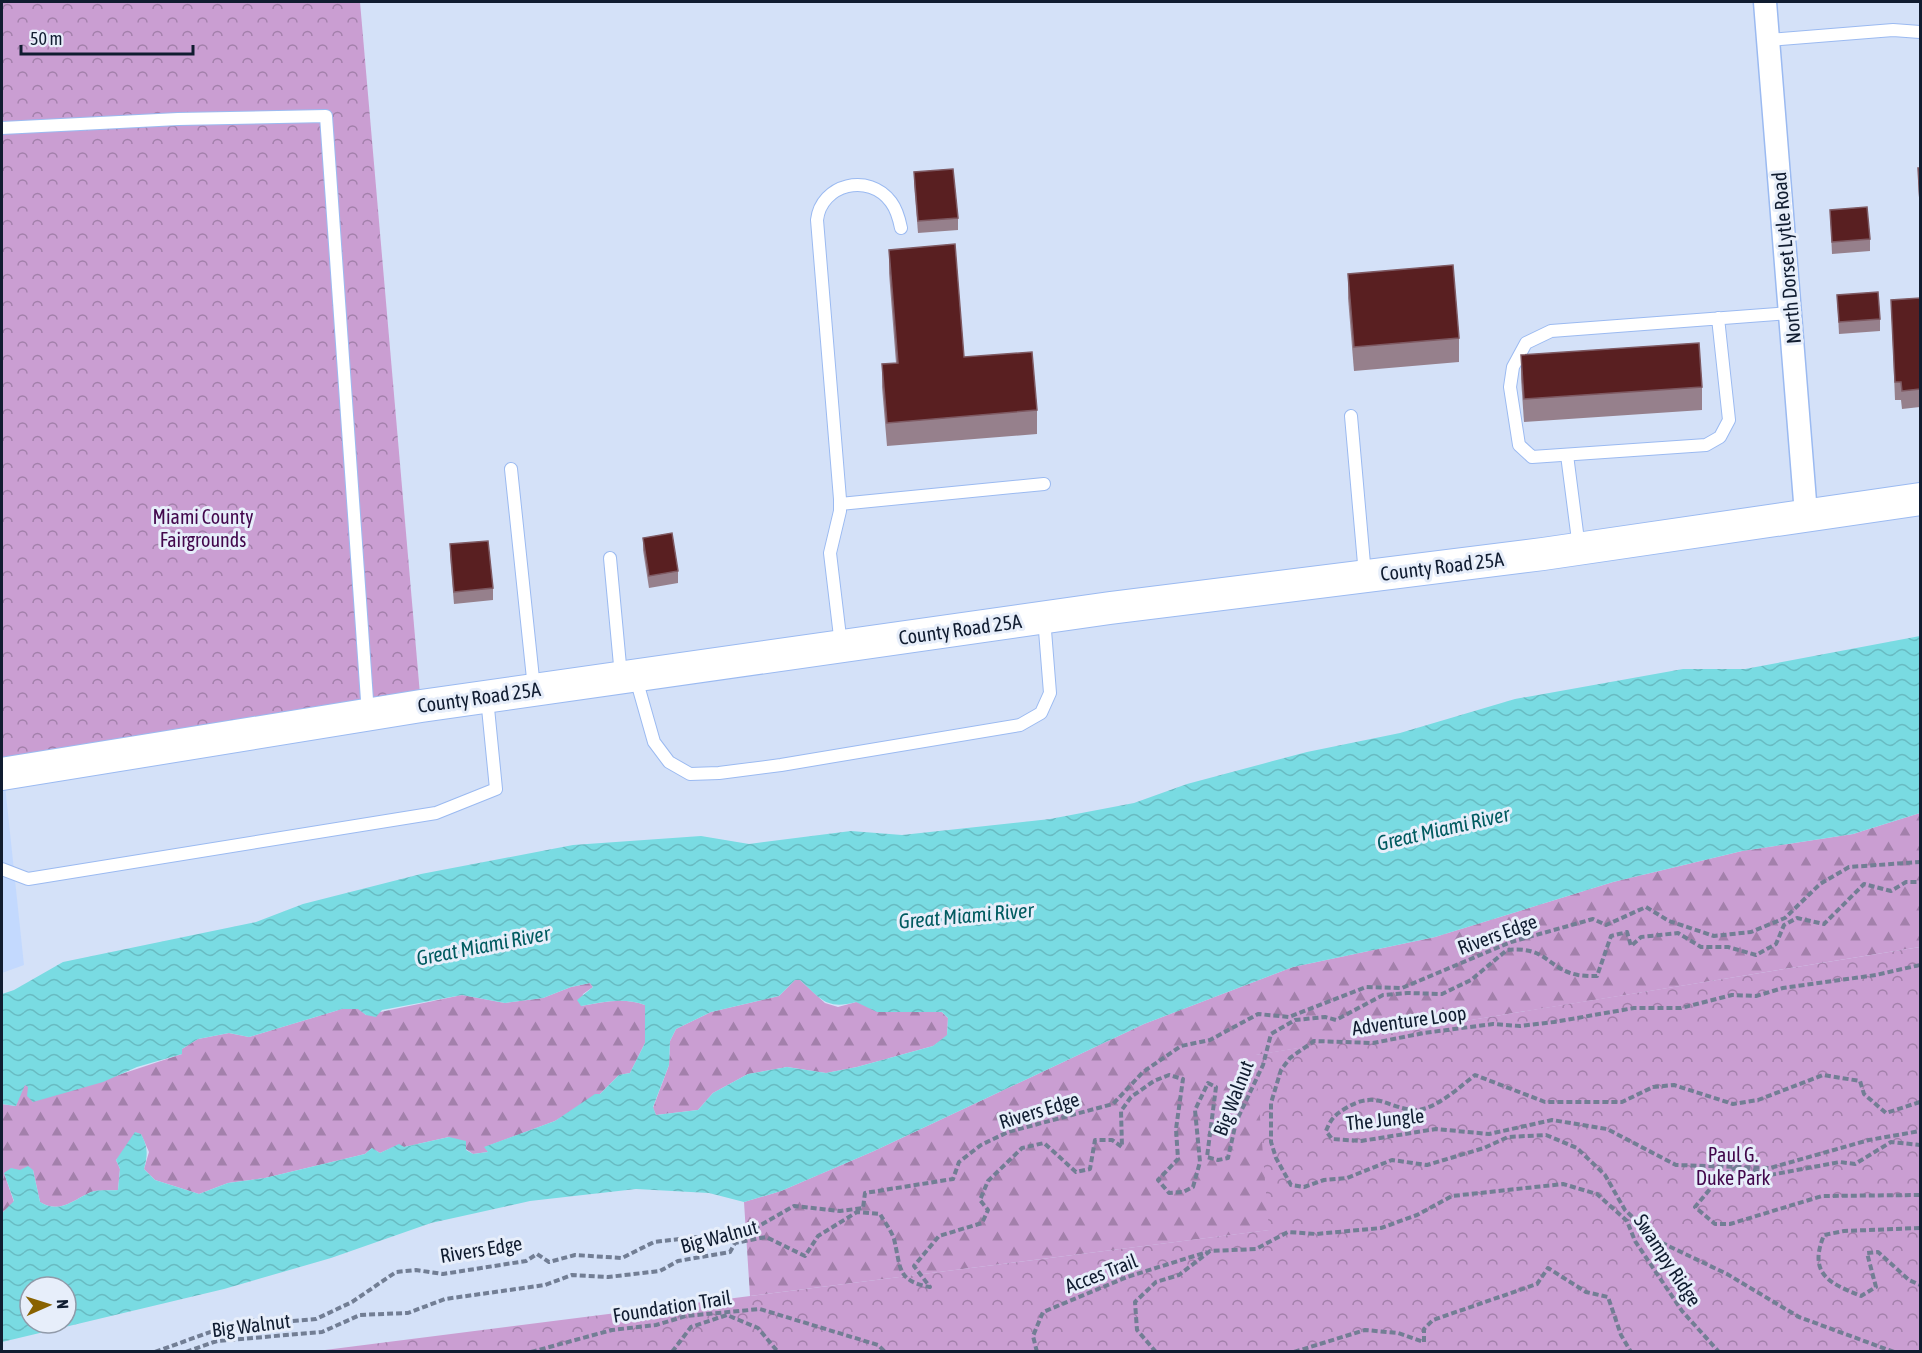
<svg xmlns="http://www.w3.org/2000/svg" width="1922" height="1353" viewBox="0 0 1922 1353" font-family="'Asap Condensed',sans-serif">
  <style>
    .built { fill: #c3d9fe }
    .forest { fill: url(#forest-firs) }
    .park { fill: url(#park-crowns) }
    .water { fill: url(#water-waves); fill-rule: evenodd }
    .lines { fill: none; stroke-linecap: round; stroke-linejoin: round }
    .service-casing { stroke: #9bbaf1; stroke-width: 14 }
    .minor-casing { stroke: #9bbaf1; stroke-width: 25 }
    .secondary-casing { stroke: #9bbaf1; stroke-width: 34 }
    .path { stroke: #727e94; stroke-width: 4; stroke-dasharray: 6 3; stroke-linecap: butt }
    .service { stroke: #fff; stroke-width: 12 }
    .minor { stroke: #fff; stroke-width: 22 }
    .secondary { stroke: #fff; stroke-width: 32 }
    .wall { fill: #96808c }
    .building { fill: #591f21; stroke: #7e5962; stroke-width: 1.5 }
    .labels { text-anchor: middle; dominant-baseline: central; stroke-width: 6; stroke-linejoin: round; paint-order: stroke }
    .street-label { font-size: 20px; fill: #101c30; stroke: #e7eefa }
    .park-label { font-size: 20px; fill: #42074c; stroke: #e7eefa }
    .water-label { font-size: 21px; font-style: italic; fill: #005b60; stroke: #e7eefa }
  </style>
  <defs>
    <pattern id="forest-firs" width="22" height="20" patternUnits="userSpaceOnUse" patternTransform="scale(1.5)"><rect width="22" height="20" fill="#ca9ed2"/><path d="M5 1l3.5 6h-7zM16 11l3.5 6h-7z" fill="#a380ab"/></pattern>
    <pattern id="park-crowns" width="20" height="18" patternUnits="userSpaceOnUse" patternTransform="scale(1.5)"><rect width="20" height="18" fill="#ca9ed2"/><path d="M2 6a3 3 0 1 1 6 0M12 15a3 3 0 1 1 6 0" fill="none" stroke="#a380ab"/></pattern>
    <pattern id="water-waves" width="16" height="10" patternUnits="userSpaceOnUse" patternTransform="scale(1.5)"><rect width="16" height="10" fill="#79dbe2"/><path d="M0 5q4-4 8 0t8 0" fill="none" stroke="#68bbc2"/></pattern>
  </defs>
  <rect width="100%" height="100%" fill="#d4e1f8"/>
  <path class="built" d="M 2,757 L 24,965 L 2,973 Z"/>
  <g class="forest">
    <path d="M 1920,813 L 1920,947 L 1256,1055 L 1270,1230 L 750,1296 L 744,1202 L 781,1191 L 874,1151 L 1144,1024 L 1293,967 L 1435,937 L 1613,882 L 1742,851 L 1853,834 Z"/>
    <path d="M 795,980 L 800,980 L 825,1003 L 838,1007 L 856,1002 L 942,1012 L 948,1018 L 947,1036 L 933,1046 L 857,1067 L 826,1073 L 787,1067 L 748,1074 L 713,1093 L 698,1110 L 656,1115 L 653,1108 L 669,1065 L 670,1041 L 676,1029 L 711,1012 L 779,996 Z"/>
    <path d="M 590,983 L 593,987 L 583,994 L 581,1006 C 603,1002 624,997 645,1005 L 645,1043 L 630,1073 L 619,1075 L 600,1094 L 555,1121 L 485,1147 L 488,1152 L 473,1154 L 449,1137 L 404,1147 L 398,1145 L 380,1153 L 372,1148 L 365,1154 L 265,1178 L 228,1183 L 199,1194 L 155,1180 L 144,1169 L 149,1152 L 141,1134 L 116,1160 L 120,1169 L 118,1190 C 110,1191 97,1189 89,1193 C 72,1201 59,1214 40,1202 L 33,1170 L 4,1173 L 14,1202 L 2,1213 L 2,1104 L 16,1106 L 22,1087 L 25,1085 L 73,1090 L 182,1054 L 182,1049 L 198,1039 L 229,1033 L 249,1037 L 342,1009 L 359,1009 L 366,1015 L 462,995 L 505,1003 L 543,998 L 571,987 Z"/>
  </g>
  <g class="park">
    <path d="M 2,2 L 360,2 L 421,706 L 3,774 Z"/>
    <path d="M 1920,947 L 1920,1351 L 317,1351 L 1269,1230 L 1255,1055 Z"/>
  </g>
  <path class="water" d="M 1920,636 L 1920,813 L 1853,834 L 1742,851 L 1613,882 L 1435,937 L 1293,967 L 1144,1024 L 874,1151 L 781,1191 L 744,1202 L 709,1193 L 636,1189 L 530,1201 L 431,1223 L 331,1258 L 224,1289 L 2,1342 L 2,1213 L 14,1201 L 4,1173 L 11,1168 L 20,1170 L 28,1166 L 33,1170 L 40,1202 C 59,1214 72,1201 89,1193 C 96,1189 110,1191 118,1190 L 120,1169 L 116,1160 L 135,1132 L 141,1134 C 148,1147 148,1154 144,1169 L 155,1180 L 199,1194 L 228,1183 L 265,1178 L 365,1154 L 372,1148 L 380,1153 L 399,1144 L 404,1147 L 449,1137 L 466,1141 L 466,1150 L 473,1154 L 488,1152 L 484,1147 L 555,1121 L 595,1094 L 600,1094 L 619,1075 L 630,1073 L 645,1043 L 645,1005 C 624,997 602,1002 581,1006 L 577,1000 L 593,987 L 590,983 L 571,987 L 543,998 L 505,1003 L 462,995 L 382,1010 L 376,1017 L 366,1015 L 358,1009 L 342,1009 L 249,1037 L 229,1033 L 198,1039 L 182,1049 L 182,1054 L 137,1067 L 103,1082 L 33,1102 L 27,1096 L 28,1087 L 25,1085 L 16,1106 L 2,1104 L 2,994 L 14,990 L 63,962 L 256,922 L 303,904 L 421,874 L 573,845 L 701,836 L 749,844 L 851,831 L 902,835 L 1050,819 L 1134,803 L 1187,784 L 1307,752 L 1400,733 L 1515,699 L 1683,669 L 1745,669 ZM 795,980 L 800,980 C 821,999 826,1010 856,1002 L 877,1012 L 942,1012 L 948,1018 L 947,1035 L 933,1046 L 857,1067 L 826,1073 L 787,1067 L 748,1074 L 713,1093 L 698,1110 L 656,1115 L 653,1107 L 669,1065 L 670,1041 L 676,1029 L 711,1012 L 779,996 ZM 30,1287 L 66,1287 L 66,1323 L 30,1323 Z"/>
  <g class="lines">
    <defs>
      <g id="service">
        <path d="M 1768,40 L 1893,30 L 1920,32"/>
        <path d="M 2,128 L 178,119 L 326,116 L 368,714"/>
        <path d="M 1718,318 L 1729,420 L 1720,437 L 1706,445 L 1532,457 L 1519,445 L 1510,387 L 1513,367 L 1526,343 L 1551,331 L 1790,313"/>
        <path d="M 1351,416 L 1365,575"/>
        <path d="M 1567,455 L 1579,548"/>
        <path d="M 511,469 L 534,688"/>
        <path d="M 840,504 L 1044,484"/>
        <path d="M 610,558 L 621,676"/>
        <path d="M 841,645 L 830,553 L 840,511 L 840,499 L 817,220 C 821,184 869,172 891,202 C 897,210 899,218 901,228"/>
        <path d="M 635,675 L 654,742 L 669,762 L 690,774 L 719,773 L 781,765 L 1020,725 L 1041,713 L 1050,693 L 1044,618"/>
        <path d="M 2,869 L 28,879 L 436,813 L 496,789 L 487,698"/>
      </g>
      <path id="minor" d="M 1765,2 L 1806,514"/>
      <path id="secondary" d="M 2,774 L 421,706 L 1110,608 L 1543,554 L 1920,499"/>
    </defs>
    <use href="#service" class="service-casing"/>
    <use href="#minor" class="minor-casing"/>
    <use href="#secondary" class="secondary-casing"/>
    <g class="path">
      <path d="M 1920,1102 L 1886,1113 L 1864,1094 L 1860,1081 L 1823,1075 L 1758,1100 L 1733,1104 L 1674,1085 L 1653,1087 L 1622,1102 L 1545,1102 L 1475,1075 C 1461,1086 1435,1110 1416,1110 C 1387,1109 1378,1089 1346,1108 C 1335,1115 1331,1118 1326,1131 L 1332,1139 L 1361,1141 L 1436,1129 L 1489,1134 L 1552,1120 L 1607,1129 L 1676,1165 L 1770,1168 L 1869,1140 L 1920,1131"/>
      <path d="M 1737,1167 L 1720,1177 L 1695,1207 L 1715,1224 L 1730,1224 L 1822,1196 L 1920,1195"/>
      <path d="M 1744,1168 L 1770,1175 L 1840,1162 L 1855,1164 L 1891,1142 L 1920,1145"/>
      <path d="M 1920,1228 L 1844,1231 L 1824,1235 C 1808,1274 1829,1283 1861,1296 L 1876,1287 L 1867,1253 L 1878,1252 L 1909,1280 L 1920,1285"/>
      <path d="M 155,1352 L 246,1319 L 272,1323 L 316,1319 L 352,1302 L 396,1272 L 416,1270 L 443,1274 L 526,1261 L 537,1254 L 549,1262 L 575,1255 L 622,1258 L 654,1242 L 750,1231 L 794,1206 L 840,1211 L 863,1208 L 865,1193 L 953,1179 L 959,1162 L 981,1145 L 1008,1132 L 1113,1104 L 1143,1072 L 1181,1046 L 1210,1040 L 1258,1014 L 1289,1017 L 1366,987 L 1402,988 L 1511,942 L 1593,919 L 1606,925 L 1646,907 L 1669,921 L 1714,936 L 1751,932 L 1785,918 L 1820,884 L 1849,867 L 1920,862"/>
      <path d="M 186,1352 L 217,1341 L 322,1332 L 360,1315 L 408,1313 L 445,1299 L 545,1285 L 572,1275 L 608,1277 L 660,1271 L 678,1261 L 730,1252 L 735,1243 L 766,1237 L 805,1256 L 818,1236 L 857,1212 L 880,1214 C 884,1221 891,1230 894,1239 C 901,1267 896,1281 930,1287 L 914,1266 L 939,1236 L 982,1223 L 988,1210 L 980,1200 L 988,1181 L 1022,1148 L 1044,1143 L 1076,1172 L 1090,1169 L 1095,1140 L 1112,1140 L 1122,1147 L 1121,1111 L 1131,1097 L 1154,1081 L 1169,1075 L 1183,1079 L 1176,1129 L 1178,1159 L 1158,1180 L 1169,1193 L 1183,1192 L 1193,1187 L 1200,1162 L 1195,1110 L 1208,1083 L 1216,1087 L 1207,1157 L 1218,1160 L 1228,1158 L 1236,1122 L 1263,1065 L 1271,1034 L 1295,1020 L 1325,1017 L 1336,1020 L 1383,995 L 1407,993 L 1442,994 L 1471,980 L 1507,950 C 1548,946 1547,969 1578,975 C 1584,976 1591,976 1597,976 L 1611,936 L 1627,932 L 1631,946 L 1641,937 L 1678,933 L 1701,947 L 1728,947 L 1756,955 L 1776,944 L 1784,925 L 1797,918 L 1824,924 L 1864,884 L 1891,891 L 1906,882 L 1920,882"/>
      <path d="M 531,1352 L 612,1330 L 656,1325 L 686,1316 L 760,1309 L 878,1345 L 885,1352"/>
      <path d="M 672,1352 L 691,1327 L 727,1315 L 758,1328 L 778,1352"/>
      <path d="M 1037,1352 L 1033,1336 L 1043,1312 L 1127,1277 L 1207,1252"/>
      <path d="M 1156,1352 L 1137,1330 L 1135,1302 L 1156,1282 L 1179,1275 L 1210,1251 L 1256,1249 L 1288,1232 L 1316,1234 L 1381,1228 L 1417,1215 L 1452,1196 L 1563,1184 L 1597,1194 L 1627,1221 L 1635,1241 L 1682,1311 L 1719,1352"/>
      <path d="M 1294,1352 L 1365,1330 L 1398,1333 L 1424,1342 L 1424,1329 L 1433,1320 L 1537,1284 L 1548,1268 L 1586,1292 L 1608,1297 L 1621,1335 L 1631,1352"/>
      <path d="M 1894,1352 L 1799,1317 L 1727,1274 L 1658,1241 L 1625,1210 L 1605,1175 L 1577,1148 L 1546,1135 L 1508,1137 L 1484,1148 L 1427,1165 L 1392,1160 L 1347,1178 L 1324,1180 L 1304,1187 L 1291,1185 L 1276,1158 L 1271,1142 L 1271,1103 L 1281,1070 L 1290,1058 L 1314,1041 L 1373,1043 L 1424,1033 L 1493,1024 L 1520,1026 L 1554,1022 L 1634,1008 L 1681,1008 L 1732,995 L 1756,996 L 1783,988 L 1876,975 L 1920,965"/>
    </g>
    <use href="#service" class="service"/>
    <use href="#minor" class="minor"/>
    <use href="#secondary" class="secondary"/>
  </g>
  <g class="wall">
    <path d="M 1918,168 L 1920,168 L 1920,214 L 1918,180 Z"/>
    <path d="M 914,172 L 958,218 L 958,230 L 918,233 L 914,184 Z"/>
    <path d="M 1830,210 L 1870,239 L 1870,251 L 1832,254 Z"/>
    <path d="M 889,250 L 964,357 L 1037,410 L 1037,434 L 887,446 L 882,387 L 882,364 L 896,363 L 889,273 Z"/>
    <path d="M 1348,274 L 1459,338 L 1459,362 L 1354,371 L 1348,298 Z"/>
    <path d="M 1837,295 L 1880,319 L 1880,331 L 1839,334 Z"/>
    <path d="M 1920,298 L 1920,407 L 1902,409 L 1901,400 L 1895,400 L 1891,300 Z"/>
    <path d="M 1521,355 L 1702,387 L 1702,410 L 1524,422 L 1521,379 Z"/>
    <path d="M 643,538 L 678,571 L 678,583 L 649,588 L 643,550 Z"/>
    <path d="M 450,544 L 493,588 L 493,600 L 454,604 L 450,556 Z"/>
  </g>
  <g class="building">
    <path d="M 1918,168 L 1920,168 L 1920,202 Z"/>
    <path d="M 953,169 L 958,218 L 918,221 L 914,172 Z"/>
    <path d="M 1867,207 L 1870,239 L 1832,242 L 1830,210 Z"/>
    <path d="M 955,244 L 964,357 L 1032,352 L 1037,410 L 887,423 L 882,364 L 898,363 L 889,250 Z"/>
    <path d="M 1453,265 L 1459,338 L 1354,347 L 1348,274 Z"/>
    <path d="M 1878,292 L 1880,319 L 1839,322 L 1837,295 Z"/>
    <path d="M 1920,298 L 1920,389 L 1902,391 L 1901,382 L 1895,382 L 1891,300 Z"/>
    <path d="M 1699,343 L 1702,387 L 1524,399 L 1521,355 Z"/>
    <path d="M 672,533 L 678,571 L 649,576 L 643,538 Z"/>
    <path d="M 488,541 L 493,588 L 454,592 L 450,544 Z"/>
  </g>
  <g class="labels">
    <g class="street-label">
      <text transform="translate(1786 258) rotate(-95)">North Dorset Lytle Road</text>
      <text transform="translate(1442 566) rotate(-7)">County Road 25A</text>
      <text transform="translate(960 629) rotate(-8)">County Road 25A</text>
      <text transform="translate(479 697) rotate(-8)">County Road 25A</text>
      <text transform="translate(1497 934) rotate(-20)">Rivers Edge</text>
      <text transform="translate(1409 1020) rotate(-8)">Adventure Loop</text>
      <text transform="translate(1233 1098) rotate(-69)">Big Walnut</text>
      <text transform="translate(1039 1110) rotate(-17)">Rivers Edge</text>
      <text transform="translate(1385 1119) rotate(-6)">The Jungle</text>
      <text transform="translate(719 1236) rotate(-15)">Big Walnut</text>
      <text transform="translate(481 1249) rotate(-9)">Rivers Edge</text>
      <text transform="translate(1668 1260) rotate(57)">Swampy Ridge</text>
      <text transform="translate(1101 1273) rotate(-21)">Acces Trail</text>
      <text transform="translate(672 1306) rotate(-9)">Foundation Trail</text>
      <text transform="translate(251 1325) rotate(-7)">Big Walnut</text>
    </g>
    <g class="park-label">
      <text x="203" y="516">Miami County<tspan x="203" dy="23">Fairgrounds</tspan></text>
      <text x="1733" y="1154">Paul G.<tspan x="1733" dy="23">Duke Park</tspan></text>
    </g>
    <g class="water-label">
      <text transform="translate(1443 828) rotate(-13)">Great Miami River</text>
      <text transform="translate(966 915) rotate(-5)">Great Miami River</text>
      <text transform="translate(483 945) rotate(-11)">Great Miami River</text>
    </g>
  </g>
  <rect width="1922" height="1353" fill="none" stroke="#101c30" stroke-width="6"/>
  <g transform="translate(48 1305) rotate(87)"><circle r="28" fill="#e7eefa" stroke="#919aa9" stroke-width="1.5"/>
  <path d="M0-4.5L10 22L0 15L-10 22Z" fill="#896200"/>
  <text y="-9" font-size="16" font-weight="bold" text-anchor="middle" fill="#101c30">N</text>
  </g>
  <path d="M21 45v9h172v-9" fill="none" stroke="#101c30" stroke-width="3"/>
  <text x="30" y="45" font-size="18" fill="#101c30" stroke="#e7eefa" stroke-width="4.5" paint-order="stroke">50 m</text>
</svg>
